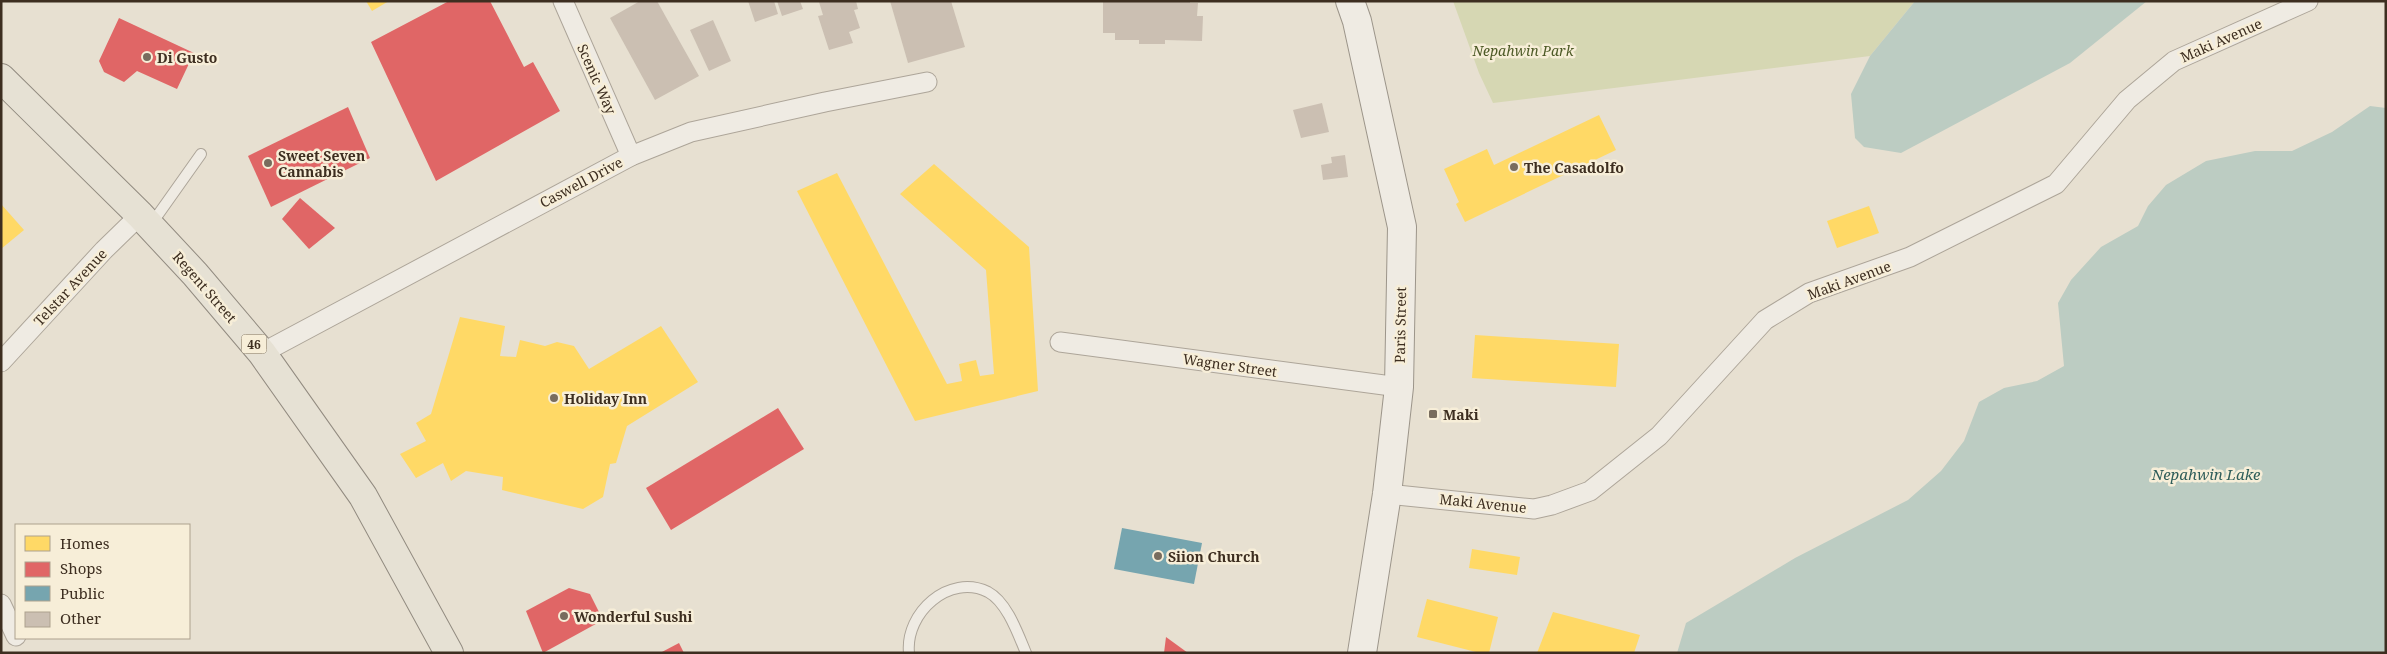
<svg xmlns="http://www.w3.org/2000/svg" width="2387" height="654" viewBox="0 0 2387 654" font-family="'Noto Serif',serif">
  <style>
    .green { fill: #d6d7b3 }
    .water { fill: #bcccc2 }
    .homes { fill: #ffd966 }
    .shops { fill: #e06666 }
    .public { fill: #76a5af }
    .building { fill: #cbbfb2 }
    .lines { fill: none; stroke-linecap: round; stroke-linejoin: round }
    .lane-casing { stroke: #ada599; stroke-width: 12 }
    .street-casing { stroke: #ada599; stroke-width: 21 }
    .secondary-casing { stroke: #9c958a; stroke-width: 30 }
    .primary-casing { stroke: #928b80; stroke-width: 30 }
    .lane { stroke: #efebe3; stroke-width: 10 }
    .street { stroke: #efebe3; stroke-width: 19 }
    .secondary { stroke: #efebe3; stroke-width: 28 }
    .primary { stroke: #e6e1d4; stroke-width: 28 }
    .poi-dot { fill: #786c5e; stroke: #f7eed8; stroke-width: 2 }
    .labels { text-anchor: middle; dominant-baseline: central; stroke-width: 5; stroke-linejoin: round; paint-order: stroke }
    .shield { fill: #f7eed8; stroke: #756857; stroke-width: 1 }
    .shield-label { font-size: 12px; font-weight: bold; fill: #3d2e20 }
    .street-label { font-size: 14px; fill: #3d2e20; stroke: #f7eed8 }
    .park-label { font-size: 14px; font-style: italic; fill: #4d5a26; stroke: #f7eed8 }
    .poi-label { font-size: 14px; font-weight: bold; fill: #3d2e20; stroke: #f7eed8; text-anchor: start }
    .water-label { font-size: 15px; font-style: italic; fill: #2f5d5a; stroke: #f7eed8 }
  </style>
  <rect width="100%" height="100%" fill="#e7e0d1"/>
  <path class="green" d="M 1453,1 L 1915,1 L 1870,56 L 1493,103 L 1479,73 Z"/>
  <g class="water">
    <path d="M 1915,1 L 2147,1 L 2070,63 L 1901,153 L 1864,147 L 1855,138 L 1851,94 L 1870,56 Z"/>
    <path d="M 2370,106 L 2386,108 L 2386,653 L 1677,653 L 1686,623 L 1795,558 L 1908,500 L 1941,471 L 1964,441 L 1979,402 L 2004,388 L 2037,381 L 2064,366 L 2058,303 L 2071,280 L 2101,247 L 2138,226 L 2148,206 L 2166,185 L 2206,161 L 2255,151 L 2292,151 L 2332,132 Z"/>
  </g>
  <g class="homes">
    <path d="M 366,1 L 389,1 L 372,11 Z"/>
    <path d="M 1599,115 L 1616,150 L 1465,222 L 1456,204 L 1459,202 L 1444,169 L 1487,149 L 1494,165 Z"/>
    <path d="M 934,164 L 1029,247 L 1038,391 L 915,421 L 797,191 L 837,173 L 947,384 L 962,381 L 959,364 L 976,360 L 980,376 L 994,374 L 986,270 L 900,194 Z"/>
    <path d="M 1,204 L 24,230 L 1,249 Z"/>
    <path d="M 1869,206 L 1879,233 L 1837,248 L 1827,221 Z"/>
    <path d="M 460,317 L 505,326 L 500,356 L 516,357 L 520,340 L 545,346 L 557,342 L 574,346 L 589,369 L 661,326 L 698,382 L 627,426 L 616,463 L 610,464 L 603,497 L 583,509 L 502,490 L 503,477 L 466,471 L 451,481 L 443,463 L 416,478 L 400,454 L 426,441 L 416,423 L 431,414 Z"/>
    <path d="M 1475,335 L 1619,344 L 1616,387 L 1472,378 Z"/>
    <path d="M 1472,549 L 1520,557 L 1517,575 L 1469,568 Z"/>
    <path d="M 1427,599 L 1498,617 L 1489,653 L 1480,653 L 1417,637 Z"/>
    <path d="M 1553,612 L 1640,635 L 1634,653 L 1537,653 Z"/>
  </g>
  <g class="shops">
    <path d="M 449,1 L 490,1 L 524,67 L 533,62 L 560,111 L 436,181 L 371,42 Z"/>
    <path d="M 119,18 L 194,53 L 177,89 L 137,71 L 124,82 L 104,72 L 99,61 Z"/>
    <path d="M 348,107 L 370,158 L 271,207 L 248,156 Z"/>
    <path d="M 300,198 L 335,228 L 309,249 L 282,219 Z"/>
    <path d="M 778,408 L 804,449 L 671,530 L 646,488 Z"/>
    <path d="M 569,588 L 590,594 L 603,620 L 543,653 L 526,611 Z"/>
    <path d="M 1166,637 L 1188,653 L 1164,653 Z"/>
    <path d="M 679,643 L 684,653 L 660,653 Z"/>
  </g>
  <path class="public" d="M 1122,528 L 1202,543 L 1194,584 L 1114,569 Z"/>
  <g class="building">
    <path d="M 640,1 L 657,1 L 699,76 L 655,100 L 610,18 Z"/>
    <path d="M 748,1 L 774,1 L 778,14 L 755,22 Z"/>
    <path d="M 777,1 L 800,1 L 803,9 L 782,16 Z"/>
    <path d="M 856,1 L 858,9 L 854,10 L 860,28 L 849,32 L 853,43 L 829,50 L 818,16 L 823,15 L 819,2 Z"/>
    <path d="M 890,1 L 951,1 L 965,47 L 908,63 Z"/>
    <path d="M 1103,1 L 1190,1 L 1190,3 L 1198,3 L 1197,16 L 1203,16 L 1202,41 L 1165,40 L 1165,44 L 1139,44 L 1139,40 L 1115,40 L 1115,33 L 1103,33 Z"/>
    <path d="M 713,20 L 731,61 L 709,71 L 690,30 Z"/>
    <path d="M 1322,103 L 1329,132 L 1301,138 L 1293,110 Z"/>
    <path d="M 1345,155 L 1348,177 L 1323,180 L 1321,165 L 1332,163 L 1331,157 Z"/>
  </g>
  <g class="lines">
    <defs>
      <g id="lane">
        <path d="M 150,226 L 201,154"/>
        <path d="M 909,653 C 905,613 949,573 988,592 C 1007,602 1018,634 1026,653"/>
      </g>
      <g id="street">
        <path d="M 563,1 L 631,156"/>
        <path d="M 1060,342 L 1399,387"/>
        <path d="M 262,353 L 631,156 L 691,132 L 825,102 L 927,82"/>
        <path d="M 1,362 L 104,250 L 140,215"/>
        <path d="M 1387,494 L 1534,509 L 1552,505 L 1590,491 L 1659,436 L 1765,320 L 1809,293 L 1910,257 L 2056,184 L 2127,100 L 2174,61 L 2308,1"/>
        <path d="M 1,604 L 16,636"/>
      </g>
      <path id="secondary" d="M 1350,1 L 1357,21 L 1402,227 L 1399,387 L 1387,494 L 1362,653"/>
      <path id="primary" d="M 1,78 L 140,215 L 195,274 L 262,353 L 363,496 L 449,653"/>
    </defs>
    <use href="#lane" class="lane-casing"/>
    <use href="#street" class="street-casing"/>
    <use href="#secondary" class="secondary-casing"/>
    <use href="#primary" class="primary-casing"/>
    <use href="#lane" class="lane"/>
    <use href="#street" class="street"/>
    <use href="#secondary" class="secondary"/>
    <use href="#primary" class="primary"/>
  </g>
  <g class="poi-dot">
    <circle cx="147" cy="57" r="5"/>
    <circle cx="268" cy="163" r="5"/>
    <circle cx="1514" cy="167" r="5"/>
    <circle cx="554" cy="398" r="5"/>
    <rect x="1428" y="409" width="10" height="10" rx="2.5"/>
    <circle cx="1158" cy="556" r="5"/>
    <circle cx="564" cy="616" r="5"/>
  </g>
  <g class="labels">
    <rect class="shield" x="241.5" y="334.5" width="25" height="19" rx="4"/>
    <g class="shield-label">
      <text x="254" y="344">46</text>
    </g>
    <g class="street-label">
      <text transform="translate(2221 40) rotate(-24)">Maki Avenue</text>
      <text transform="translate(597 79) rotate(66)">Scenic Way</text>
      <text transform="translate(581 182) rotate(-28)">Caswell Drive</text>
      <text transform="translate(1849 280) rotate(-20)">Maki Avenue</text>
      <text transform="translate(70 287) rotate(-47)">Telstar Avenue</text>
      <text transform="translate(205 287) rotate(49)">Regent Street</text>
      <text transform="translate(1400 325) rotate(-89)">Paris Street</text>
      <text transform="translate(1230 365) rotate(8)">Wagner Street</text>
      <text transform="translate(1483 503) rotate(6)">Maki Avenue</text>
    </g>
    <g class="park-label">
      <text x="1523" y="50">Nepahwin Park</text>
    </g>
    <g class="poi-label">
      <text x="157" y="57">Di Gusto</text>
      <text x="278" y="155">Sweet Seven<tspan x="278" dy="16">Cannabis</tspan></text>
      <text x="1524" y="167">The Casadolfo</text>
      <text x="564" y="398">Holiday Inn</text>
      <text x="1443" y="414">Maki</text>
      <text x="1168" y="556">Siion Church</text>
      <text x="574" y="616">Wonderful Sushi</text>
    </g>
    <g class="water-label">
      <text x="2206" y="474">Nepahwin Lake</text>
    </g>
  </g>
  <rect width="2387" height="654" fill="none" stroke="#3d2e20" stroke-width="5"/>
  <rect x="15" y="524" width="175" height="115" fill="#f7eed8" stroke="#ada18e"/>
  <rect x="25" y="536" width="25" height="15" fill="#ffd966" stroke="#ada18e"/>
  <text x="60" y="549" font-size="15" fill="#3d2e20">Homes</text>
  <rect x="25" y="562" width="25" height="15" fill="#e06666" stroke="#ada18e"/>
  <text x="60" y="574" font-size="15" fill="#3d2e20">Shops</text>
  <rect x="25" y="586" width="25" height="15" fill="#76a5af" stroke="#ada18e"/>
  <text x="60" y="599" font-size="15" fill="#3d2e20">Public</text>
  <rect x="25" y="612" width="25" height="15" fill="#cbbfb2" stroke="#ada18e"/>
  <text x="60" y="624" font-size="15" fill="#3d2e20">Other</text>
</svg>
